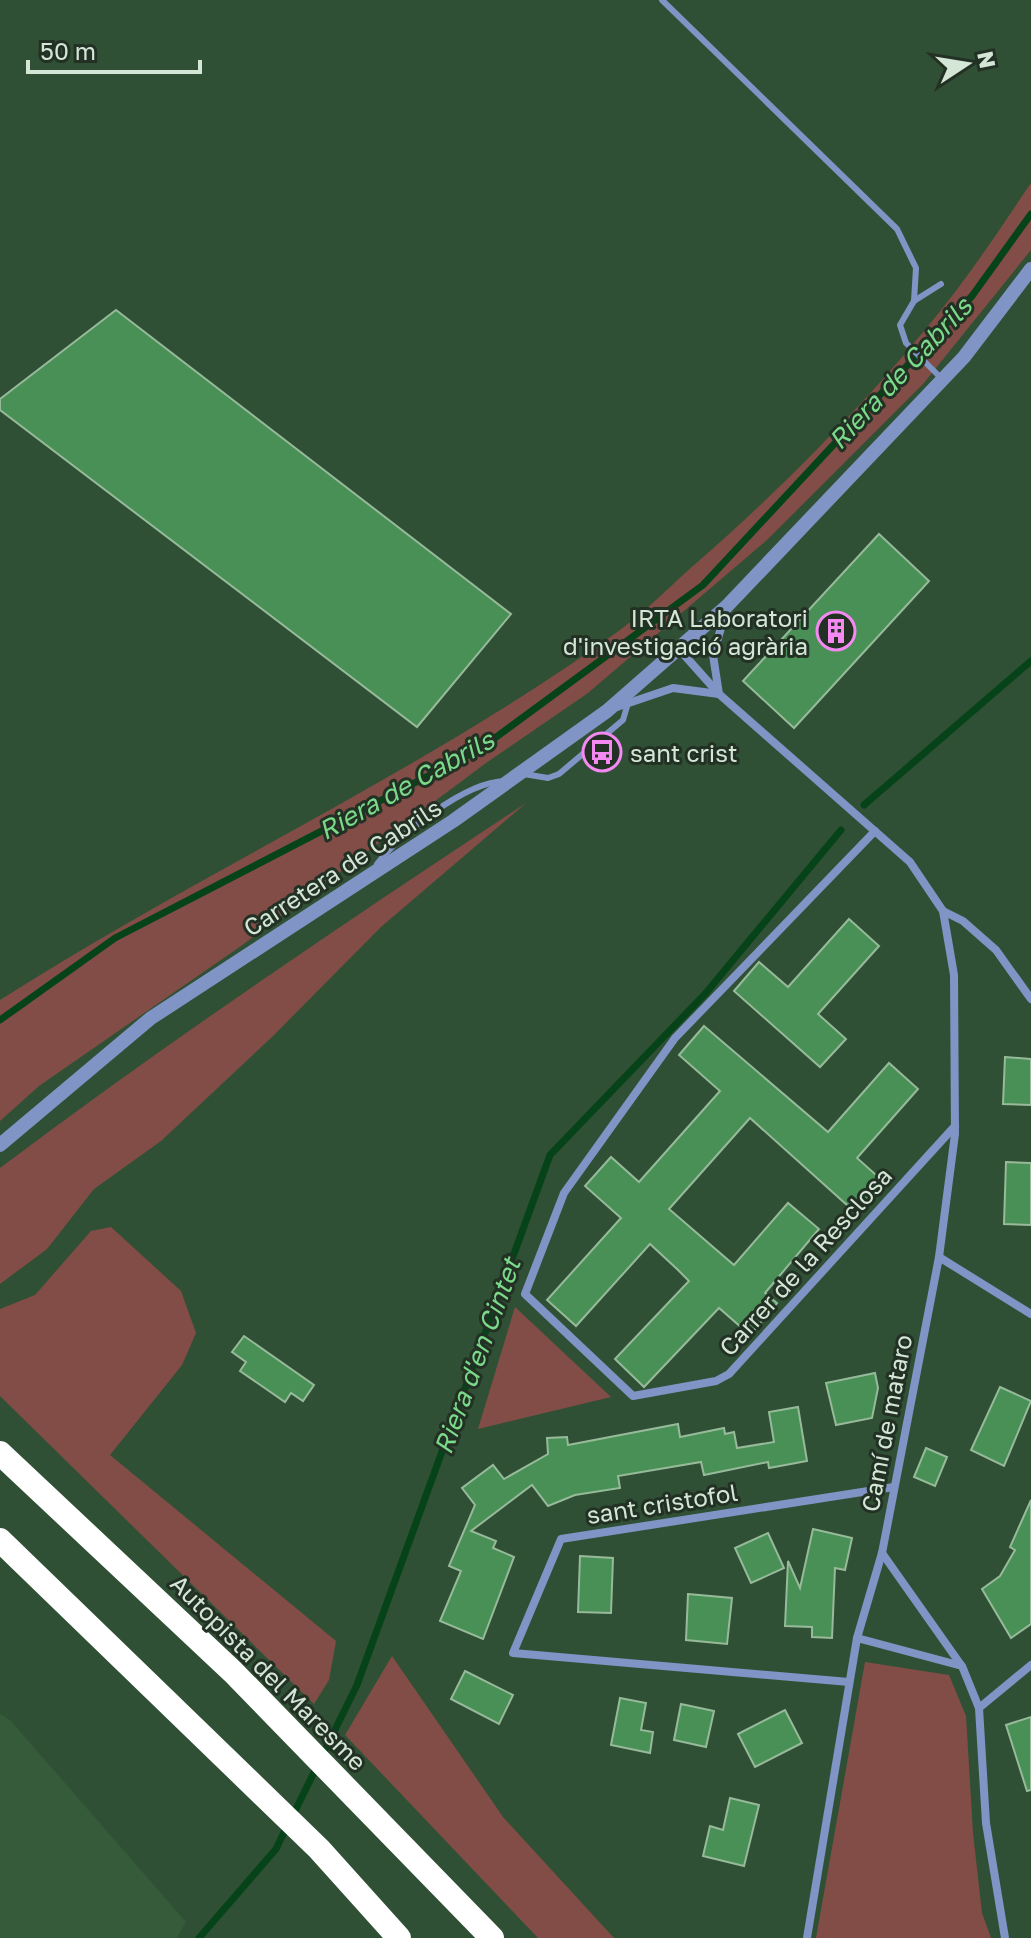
<svg xmlns="http://www.w3.org/2000/svg" width="1031" height="1938" viewBox="0 0 1031 1938" font-family="'Golos Text',sans-serif">
  <style>
    .built { fill: #355b3b }
    .green { fill: #824d46 }
    .lines { fill: none; stroke-linecap: round; stroke-linejoin: round }
    .stream { stroke: #074319; stroke-width: 7 }
    .building { fill: #489055; stroke: #97ba9a; stroke-width: 2 }
    .service { stroke: #8094c6; stroke-width: 6 }
    .minor { stroke: #8094c6; stroke-width: 8 }
    .tertiary { stroke: #8094c6; stroke-width: 14 }
    .motorway { stroke: #fff; stroke-width: 24 }
    .labels { text-anchor: middle; dominant-baseline: central; stroke-width: 6; stroke-linejoin: round; paint-order: stroke }
    .poi-label { font-size: 24px; fill: #d4e7d6; stroke: #233125; text-anchor: end }
    .street-label { font-size: 24px; fill: #d4e7d6; stroke: #233125 }
    .water-label { font-size: 26px; font-style: italic; fill: #7ada8a; stroke: #233125 }
  </style>
  <rect width="100%" height="100%" fill="#305035"/>
  <path class="built" d="M 0,1714 L 10,1720 L 186,1922 L 177,1938 L 0,1938 Z"/>
  <g class="green">
    <path d="M 1031,183 L 1031,250 L 923,384 L 767,540 L 588,693 L 486,763 L 241,946 L 39,1086 L 0,1121 L 0,1000 C 202,871 425,771 620,630 C 649,609 674,582 701,559 C 789,482 888,381 958,288 C 984,254 1007,218 1031,183 Z"/>
    <path d="M 526,803 L 381,927 L 273,1036 L 161,1141 L 94,1189 L 47,1249 L 0,1284 L 0,1168 C 171,1039 348,921 526,803 Z"/>
    <path d="M 111,1227 L 181,1291 L 196,1333 L 182,1365 L 110,1455 L 336,1641 L 329,1680 L 314,1704 L 0,1396 L 0,1309 L 35,1295 L 91,1231 Z"/>
    <path d="M 515,1307 L 611,1397 L 478,1429 Z"/>
    <path d="M 392,1656 L 503,1817 L 614,1938 L 538,1938 L 345,1735 Z"/>
    <path d="M 865,1662 L 949,1675 L 966,1716 L 973,1833 L 982,1913 L 991,1938 L 816,1938 Z"/>
  </g>
  <g class="lines">
    <g class="stream">
      <path d="M 864,805 L 1031,661"/>
      <path d="M 0,1020 L 115,938 L 480,749 L 703,585 L 972,296 L 1031,214"/>
      <path d="M 293,1815 L 357,1685 L 550,1155 L 705,994 L 841,830"/>
      <path d="M 199,1938 L 276,1849 L 287,1826"/>
    </g>
  </g>
  <g class="building">
    <path d="M 116,310 L 511,614 L 417,727 L 0,410 L 0,399 Z"/>
    <path d="M 879,534 L 929,581 L 794,728 L 743,681 Z"/>
    <path d="M 849,919 L 879,946 L 818,1014 L 846,1039 L 820,1067 L 734,991 L 759,962 L 788,987 Z"/>
    <path d="M 704,1026 L 828,1132 L 889,1063 L 918,1089 L 857,1158 L 885,1183 L 857,1214 L 750,1118 L 669,1209 L 734,1265 L 788,1203 L 819,1229 L 765,1293 L 777,1303 L 750,1335 L 719,1308 L 644,1387 L 615,1359 L 689,1281 L 677,1269 L 650,1244 L 576,1326 L 547,1300 L 621,1218 L 585,1186 L 611,1157 L 639,1182 L 720,1091 L 679,1055 Z"/>
    <path d="M 1005,1057 L 1031,1059 L 1031,1105 L 1003,1104 Z"/>
    <path d="M 1006,1162 L 1031,1163 L 1031,1225 L 1004,1224 Z"/>
    <path d="M 244,1336 L 314,1385 L 303,1401 L 291,1393 L 285,1402 L 240,1371 L 246,1362 L 232,1352 Z"/>
    <path d="M 875,1373 L 878,1388 L 872,1418 L 836,1425 L 826,1383 Z"/>
    <path d="M 1000,1387 L 1031,1401 L 1004,1466 L 971,1450 Z"/>
    <path d="M 798,1407 L 807,1461 L 769,1468 L 768,1462 L 704,1475 L 701,1462 L 618,1476 L 620,1488 L 575,1495 L 548,1506 L 532,1485 L 471,1531 L 496,1541 L 493,1548 L 514,1557 L 483,1639 L 440,1621 L 461,1571 L 449,1566 L 475,1505 L 462,1488 L 493,1465 L 504,1479 L 548,1454 L 547,1438 L 567,1437 L 568,1445 L 678,1424 L 680,1437 L 724,1428 L 725,1434 L 734,1432 L 737,1448 L 774,1442 L 769,1412 Z"/>
    <path d="M 926,1448 L 947,1457 L 935,1486 L 914,1477 Z"/>
    <path d="M 1031,1500 L 1031,1624 L 1011,1638 L 982,1589 L 1000,1576 L 1015,1550 L 1010,1547 Z"/>
    <path d="M 813,1529 L 852,1538 L 845,1570 L 835,1568 L 832,1638 L 812,1637 L 812,1627 L 785,1626 L 788,1561 L 800,1588 Z"/>
    <path d="M 768,1533 L 784,1568 L 751,1583 L 735,1548 Z"/>
    <path d="M 580,1556 L 613,1558 L 611,1613 L 578,1612 Z"/>
    <path d="M 688,1594 L 732,1598 L 727,1644 L 686,1640 Z"/>
    <path d="M 465,1671 L 513,1695 L 499,1724 L 451,1699 Z"/>
    <path d="M 620,1698 L 646,1703 L 641,1730 L 653,1732 L 650,1753 L 611,1745 Z"/>
    <path d="M 681,1704 L 714,1711 L 706,1747 L 674,1740 Z"/>
    <path d="M 785,1710 L 802,1743 L 755,1767 L 738,1734 Z"/>
    <path d="M 1031,1717 L 1031,1790 L 1027,1791 L 1006,1725 Z"/>
    <path d="M 730,1798 L 759,1805 L 744,1866 L 703,1856 L 710,1826 L 723,1830 Z"/>
  </g>
  <g class="lines">
    <g class="service">
      <path d="M 662,0 L 897,229 L 916,268 L 914,301"/>
      <path d="M 941,284 L 914,301 L 900,325 L 906,343 L 941,378"/>
      <path d="M 524,774 L 548,778 L 559,774 L 623,720 L 628,703"/>
      <path d="M 377,864 C 401,833 465,782 505,781"/>
    </g>
    <g class="minor">
      <path d="M 678,648 L 719,694 L 910,862 L 943,911 L 963,921 L 996,950 L 1031,999"/>
      <path d="M 617,707 L 673,688 L 719,694 L 713,655 L 726,611"/>
      <path d="M 875,831 L 675,1038 L 564,1193 L 525,1294 L 633,1396 L 716,1381 L 729,1374 L 955,1126"/>
      <path d="M 939,1257 L 1031,1314"/>
      <path d="M 882,1553 L 961,1665"/>
      <path d="M 857,1638 L 962,1666 L 979,1708 L 986,1823 L 1005,1938"/>
      <path d="M 849,1682 L 513,1653 L 561,1539 L 894,1487"/>
      <path d="M 979,1708 L 1031,1665"/>
      <path d="M 807,1938 L 857,1638 L 882,1553 L 939,1257 L 955,1134 L 954,975 L 943,911"/>
    </g>
    <path class="tertiary" d="M 0,1145 L 151,1018 L 453,821 L 607,711 L 727,606 L 964,357 L 1031,269"/>
    <g class="motorway">
      <path d="M 0,1453 L 233,1672 L 492,1938"/>
      <path d="M 0,1540 L 319,1849 L 399,1938"/>
    </g>
  </g>
  <defs>
    <symbol id="building-ring" viewBox="-11 -11 22 22"><circle r="9.5" fill="#233125" stroke="#f389f1" stroke-width="1.5"/><path d="M-4-6H4V6H1V3H-1V6H-4ZM-2.5-4.3h1.7v1.8h-1.7ZM.8-4.3h1.7v1.8H.8ZM-2.5-1h1.7V.8h-1.7ZM.8-1h1.7V.8H.8Z" fill="#f389f1"/></symbol>
    <symbol id="bus-ring" viewBox="-11 -11 22 22"><circle r="9.5" fill="#233125" stroke="#f389f1" stroke-width="1.5"/><path d="M-5-6H5V4H4V6H2V4H-2V6H-4V4H-5ZM-3.5-4V0h7V-4ZM-3.5 1.2v1.5H-2V1.2ZM2 1.2v1.5H3.5V1.2Z" fill="#f389f1"/></symbol>
  </defs>
  <g fill-rule="evenodd">
    <use href="#building-ring" x="814" y="609" width="44" height="44"/>
    <use href="#bus-ring" x="580" y="730" width="44" height="44"/>
  </g>
  <g class="labels">
    <g class="poi-label">
      <text x="808" y="617">IRTA Laboratori<tspan x="808" dy="28">d'investigació agrària</tspan></text>
      <text x="630" y="752" text-anchor="start">sant crist</text>
    </g>
    <g class="street-label">
      <text transform="translate(342 867) rotate(-33)">Carretera de Cabrils</text>
      <text transform="translate(805 1261) rotate(-48)">Carrer de la Resclosa</text>
      <text transform="translate(886 1423) rotate(-79)">Camí de mataro</text>
      <text transform="translate(662 1503) rotate(-9)">sant cristofol</text>
      <text transform="translate(269 1672) rotate(45)">Autopista del Maresme</text>
    </g>
    <g class="water-label">
      <text transform="translate(900 373) rotate(-47)">Riera de Cabrils</text>
      <text transform="translate(406 785) rotate(-29)">Riera de Cabrils</text>
      <text transform="translate(477 1356) rotate(-70)">Riera d'en Cintet</text>
    </g>
  </g>
  <g transform="translate(967 64) rotate(78)" stroke="#233125" stroke-width="6" paint-order="stroke">
  <path d="M0-6L14 30L0 20L-14 30Z" fill="#d4e7d6"/>
  <text y="-12" font-size="22" font-weight="bold" text-anchor="middle" fill="#d4e7d6">N</text>
  </g>
  <path d="M28 60v12h172v-12" fill="none" stroke="#d4e7d6" stroke-width="4"/>
  <text x="40" y="60" font-size="24" fill="#d4e7d6" stroke="#233125" stroke-width="6" paint-order="stroke">50 m</text>
</svg>
